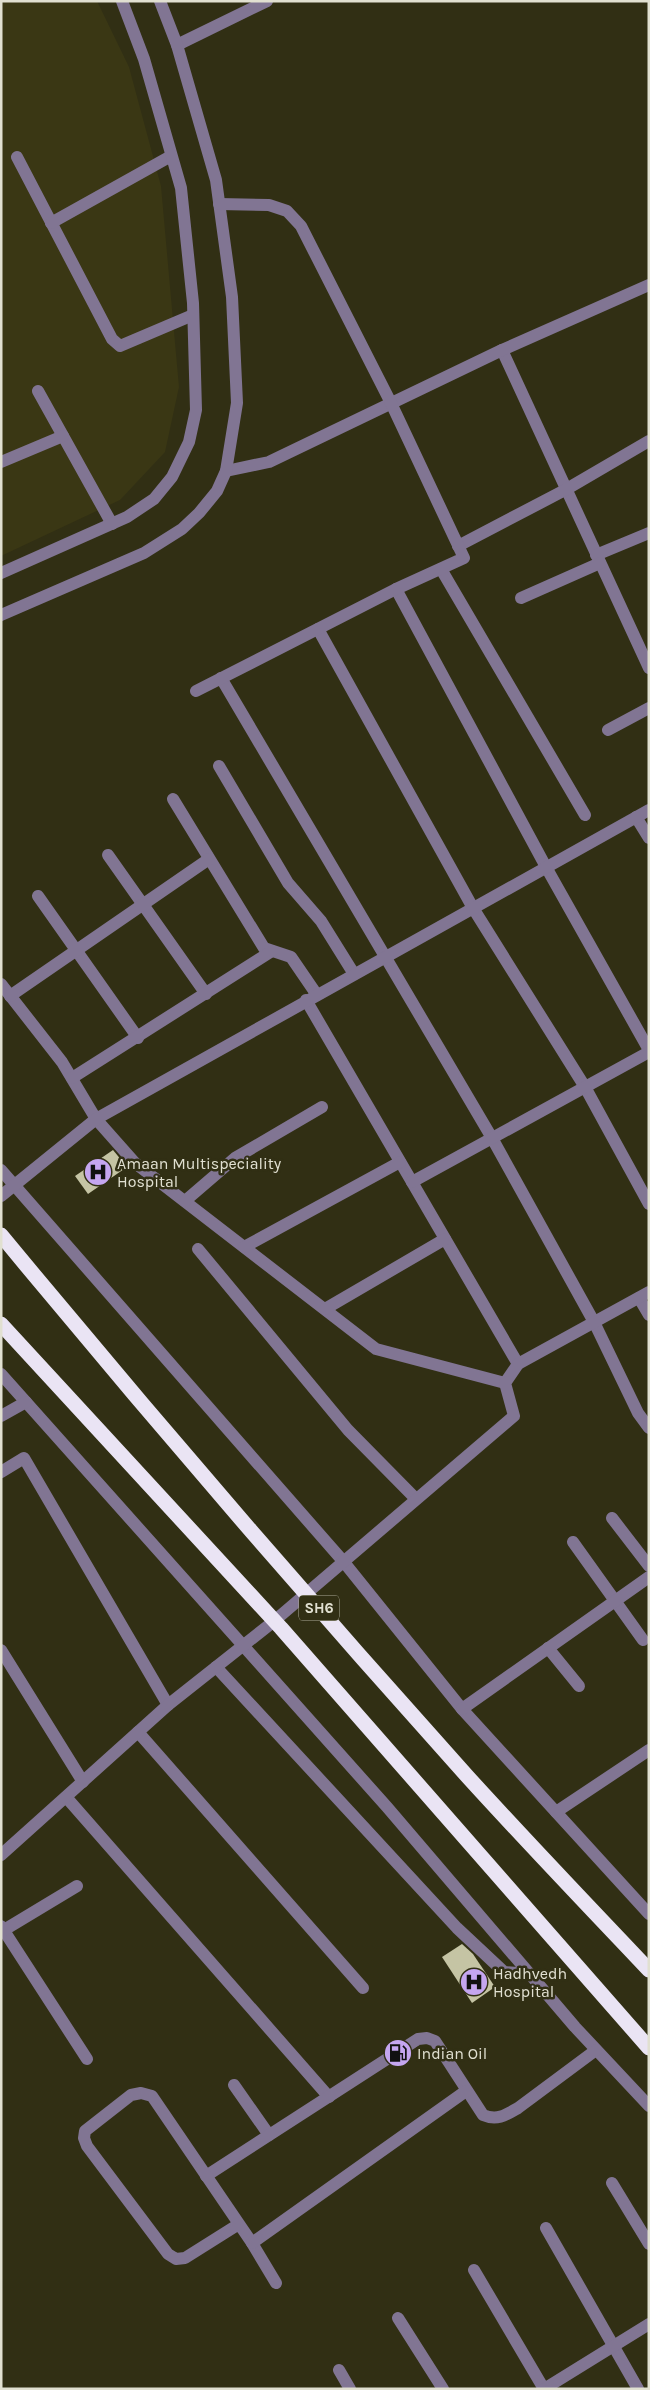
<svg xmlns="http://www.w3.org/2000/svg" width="650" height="2390" viewBox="0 0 650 2390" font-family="Karla,sans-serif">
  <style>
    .built { fill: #3a3714 }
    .building { fill: #c5c4a4 }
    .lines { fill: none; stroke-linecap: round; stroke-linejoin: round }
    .minor { stroke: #817593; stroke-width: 12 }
    .highway { stroke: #eae4f4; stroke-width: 15 }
    .labels { text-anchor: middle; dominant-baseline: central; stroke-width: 5; stroke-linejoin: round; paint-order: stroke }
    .shield { fill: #312f14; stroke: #acab98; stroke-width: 1 }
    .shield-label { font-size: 15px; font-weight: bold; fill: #e1e0d1 }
    .poi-label { font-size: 16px; fill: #e1e0d1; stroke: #312f14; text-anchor: start }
  </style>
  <rect width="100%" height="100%" fill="#312f14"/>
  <path class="built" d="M 1,1 L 97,1 L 129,67 L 161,186 L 179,387 L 165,452 L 120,500 L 1,556 Z"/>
  <g class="building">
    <path d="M 113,1150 L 127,1167 L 88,1194 L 75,1176 Z"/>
    <path d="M 462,1944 L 473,1954 L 495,1987 L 472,2003 L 442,1957 Z"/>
  </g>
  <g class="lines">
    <g class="minor">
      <path d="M 177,45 L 267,1"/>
      <path d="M 17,157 L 112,339 L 120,346 L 193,315"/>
      <path d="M 51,223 L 171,156"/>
      <path d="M 502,350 L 649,668"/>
      <path d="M 38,391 L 112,524"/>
      <path d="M 1,462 L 63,436"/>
      <path d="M 226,471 L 269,462 L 502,350 L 649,285"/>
      <path d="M 458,546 L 565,490 L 649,441"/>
      <path d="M 596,555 L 649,533"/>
      <path d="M 441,569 L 585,815"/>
      <path d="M 1,573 L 127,517 L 154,499 L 172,477 L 189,442 L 196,410 L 193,303 L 181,188 L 144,59 L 122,1"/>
      <path d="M 396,589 L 546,867 L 649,1050"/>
      <path d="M 521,598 L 600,563"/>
      <path d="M 1,615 L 144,553 L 182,529 L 199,513 L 217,491 L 226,471 L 237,403 L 232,297 L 216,180 L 177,45 L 160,1"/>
      <path d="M 318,629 L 473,908 L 585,1087 L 649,1204"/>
      <path d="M 221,678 L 492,1138 L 594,1322 L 638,1413 L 649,1428"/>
      <path d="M 196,691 L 396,589 L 464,558 L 391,403 L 301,226 L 287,211 L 269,205 L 219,204"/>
      <path d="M 608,730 L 649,708"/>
      <path d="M 219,766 L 288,883 L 321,921 L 354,974"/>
      <path d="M 173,799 L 264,948 L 291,957 L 317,995"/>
      <path d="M 636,817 L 649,838"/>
      <path d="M 108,855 L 206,994"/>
      <path d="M 38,896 L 138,1038"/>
      <path d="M 1,984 L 62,1062 L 96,1119 L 135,1163 L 376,1349 L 505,1383"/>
      <path d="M 10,996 L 209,859"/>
      <path d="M 306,1000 L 518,1364"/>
      <path d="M 72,1078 L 272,951"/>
      <path d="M 1,1170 L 343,1561 L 462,1709 L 649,1914"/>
      <path d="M 412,1182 L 649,1052"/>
      <path d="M 1,1196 L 96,1119 L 649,810"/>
      <path d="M 185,1201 L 235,1158 L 322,1107"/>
      <path d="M 244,1247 L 400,1162"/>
      <path d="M 198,1249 L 348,1430 L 416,1499"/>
      <path d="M 639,1298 L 649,1315"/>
      <path d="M 325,1309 L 445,1239"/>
      <path d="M 1,1374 L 387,1807 L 575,2027 L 649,2106"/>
      <path d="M 1,1416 L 26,1402"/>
      <path d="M 1,1472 L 24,1458 L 168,1705"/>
      <path d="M 612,1518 L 649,1566"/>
      <path d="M 573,1542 L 643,1640"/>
      <path d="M 548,1648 L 579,1686"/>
      <path d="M 1,1650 L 83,1782"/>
      <path d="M 216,1667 L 457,1928 L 504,1972 L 530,1974"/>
      <path d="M 462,1709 L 649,1577"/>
      <path d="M 138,1732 L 363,1988"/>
      <path d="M 66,1797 L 329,2097"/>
      <path d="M 556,1812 L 649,1750"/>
      <path d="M 1,1855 L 168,1705 L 273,1622 L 514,1416 L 505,1383 L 518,1364 L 649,1292"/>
      <path d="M 1,1926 L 87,2059"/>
      <path d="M 4,1930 L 77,1886"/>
      <path d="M 234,2085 L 269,2135"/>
      <path d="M 206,2176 L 418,2039 L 427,2038 L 435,2041 L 483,2115 C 497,2121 506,2115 518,2108 L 596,2050"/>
      <path d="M 612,2183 L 649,2244"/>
      <path d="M 239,2224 L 185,2258 L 176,2259 L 168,2254 L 87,2146 L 84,2138 L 85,2131 L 131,2095 L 141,2093 L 152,2096 L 252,2243 L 276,2283"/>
      <path d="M 546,2228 L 638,2389"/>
      <path d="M 252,2243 L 466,2091"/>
      <path d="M 474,2270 L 544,2389"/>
      <path d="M 398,2318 L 443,2389"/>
      <path d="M 339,2370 L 350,2389"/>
      <path d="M 544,2389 L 649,2324"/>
    </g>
    <g class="highway">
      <path d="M 1,1235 C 153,1419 308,1599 467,1776 C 527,1842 588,1906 649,1970"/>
      <path d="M 1,1324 L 281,1628 L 649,2048"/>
    </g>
  </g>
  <defs>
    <symbol id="hospital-disc" viewBox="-11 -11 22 22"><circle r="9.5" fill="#c5a6f0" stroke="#312f14"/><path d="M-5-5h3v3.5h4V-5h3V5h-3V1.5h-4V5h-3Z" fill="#111"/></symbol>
    <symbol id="fuel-disc" viewBox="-11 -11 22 22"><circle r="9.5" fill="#c5a6f0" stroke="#312f14"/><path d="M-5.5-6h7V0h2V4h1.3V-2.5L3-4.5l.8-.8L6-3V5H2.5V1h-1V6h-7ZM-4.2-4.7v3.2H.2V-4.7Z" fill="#111"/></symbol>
  </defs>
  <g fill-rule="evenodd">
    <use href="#hospital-disc" x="82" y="1156" width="32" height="32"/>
    <use href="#hospital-disc" x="458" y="1966" width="32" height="32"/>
    <use href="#fuel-disc" x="382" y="2037" width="32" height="32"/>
  </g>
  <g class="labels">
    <rect class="shield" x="299" y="1595.5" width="40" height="25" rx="4"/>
    <g class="shield-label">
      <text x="319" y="1608">SH6</text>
    </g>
    <g class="poi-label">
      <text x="117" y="1163">Amaan Multispeciality<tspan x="117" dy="18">Hospital</tspan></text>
      <text x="493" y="1973">Hadhvedh<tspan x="493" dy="18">Hospital</tspan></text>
      <text x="417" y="2053">Indian Oil</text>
    </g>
  </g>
  <rect width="650" height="2390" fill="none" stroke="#e1e0d1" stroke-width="5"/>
</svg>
